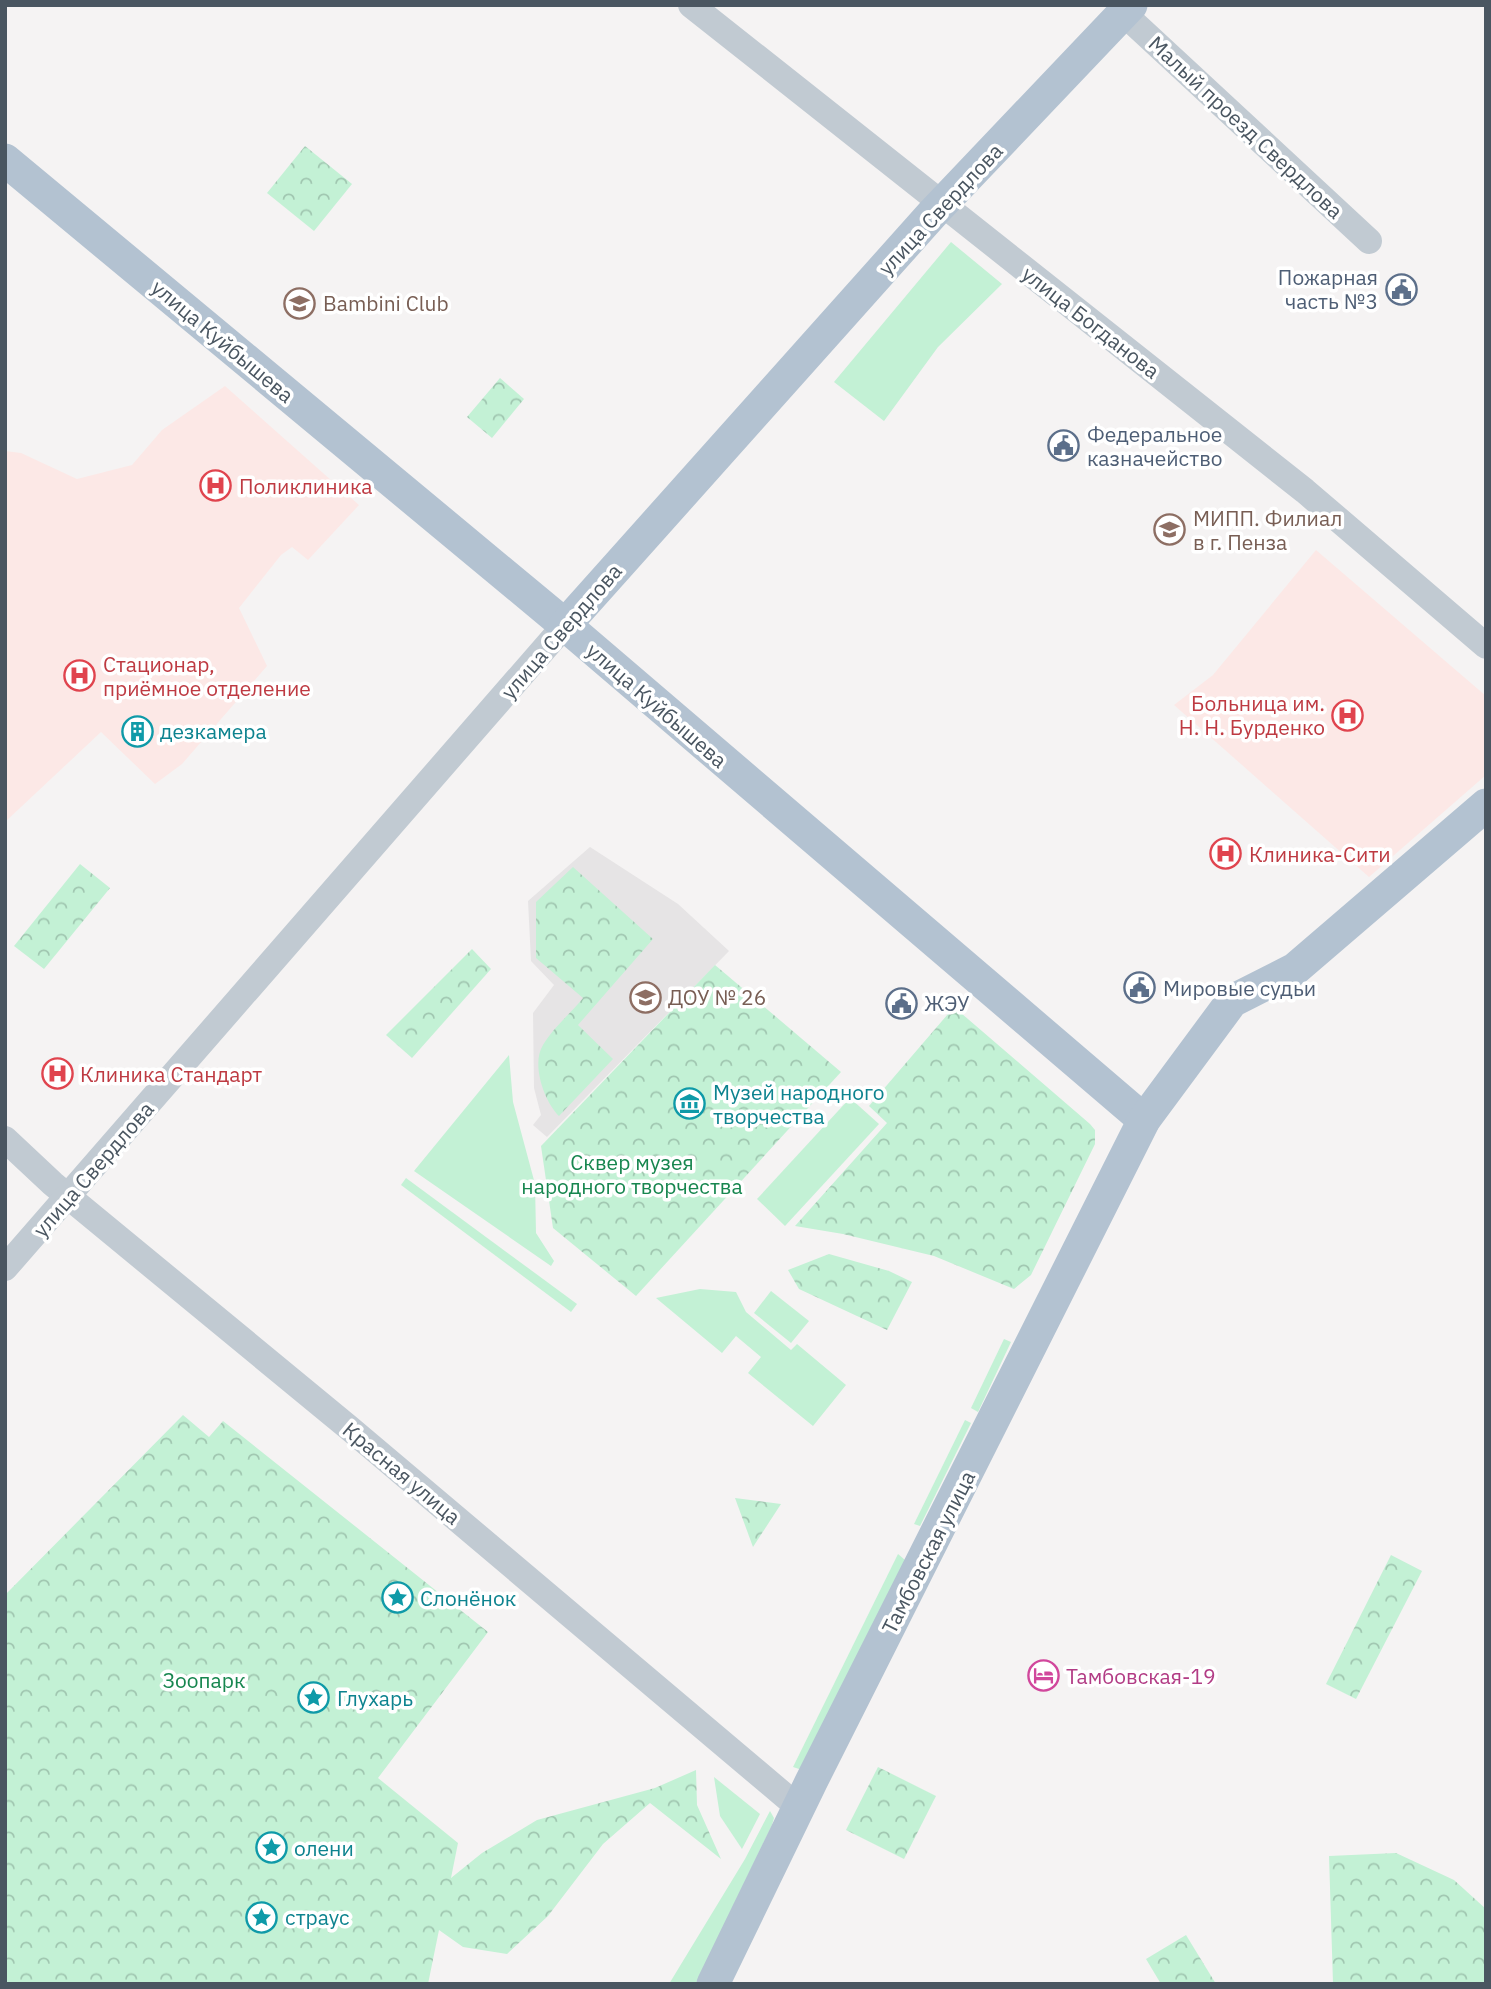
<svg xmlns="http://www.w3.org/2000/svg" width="1491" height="1989" viewBox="0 0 1491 1989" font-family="'IBM Plex Sans',sans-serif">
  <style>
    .education { fill: #e6e4e5 }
    .medical { fill: #fce8e6 }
    .grass { fill: #c3f1d5 }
    .forest { fill: url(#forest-crowns) }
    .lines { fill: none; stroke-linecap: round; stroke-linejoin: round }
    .minor { stroke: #c1cad2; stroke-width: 26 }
    .major { stroke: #b3c2d1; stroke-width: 33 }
    .labels { text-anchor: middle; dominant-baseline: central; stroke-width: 7; stroke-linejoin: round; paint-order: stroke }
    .street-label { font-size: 21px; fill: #4a5661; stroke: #fff }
    .service-label { font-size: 21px; fill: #4e5e75; stroke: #fff; text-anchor: start }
    .education-label { font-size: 21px; fill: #785e54; stroke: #fff; text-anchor: start }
    .health-label { font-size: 21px; fill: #be3a42; stroke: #fff; text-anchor: start }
    .culture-label { font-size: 21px; fill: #0d838f; stroke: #fff; text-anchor: start }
    .park-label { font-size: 21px; fill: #17864f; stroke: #fff }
    .hotel-label { font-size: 21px; fill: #b23c85; stroke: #fff; text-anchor: start }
  </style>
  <defs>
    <pattern id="forest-crowns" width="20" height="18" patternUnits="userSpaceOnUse" patternTransform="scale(1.75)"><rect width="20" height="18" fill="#c3f1d5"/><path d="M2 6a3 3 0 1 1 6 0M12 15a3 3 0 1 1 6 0" fill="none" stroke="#a0c6b0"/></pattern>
  </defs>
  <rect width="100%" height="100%" fill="#f5f3f3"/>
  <path class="education" d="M 590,847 L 678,904 L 729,951 L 547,1137 L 533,1125 L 541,1115 L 534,1088 L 533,1013 L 554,985 L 531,961 L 528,901 Z"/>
  <g class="medical">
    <path d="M 225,386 L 359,505 L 308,560 L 292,547 L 281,555 L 239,608 L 267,666 L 182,764 L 155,784 L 101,732 L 5,822 L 5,451 L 21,453 L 77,479 L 132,465 L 162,430 Z"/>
    <path d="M 1316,550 L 1486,696 L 1486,775 L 1369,877 L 1174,705 L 1213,675 Z"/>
  </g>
  <g class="grass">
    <path d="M 951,242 L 1002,284 L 938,347 L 884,421 L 834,382 Z"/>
    <path d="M 509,1055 L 513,1102 L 535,1184 L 536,1233 L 554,1261 L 551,1266 L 414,1171 Z"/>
    <path d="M 850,1098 L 879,1124 L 785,1226 L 757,1199 Z"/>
    <path d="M 406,1178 L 577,1304 L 571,1312 L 401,1185 Z"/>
    <path d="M 700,1289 L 736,1292 L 746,1312 L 791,1350 L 797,1344 L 846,1385 L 813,1426 L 748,1373 L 761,1357 L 736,1336 L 722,1353 L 656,1298 Z"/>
    <path d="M 771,1291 L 809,1321 L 791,1343 L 754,1313 Z"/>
    <path d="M 1004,1339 L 1011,1342 L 978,1412 L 971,1408 Z"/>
    <path d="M 965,1420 L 971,1423 L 920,1526 L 914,1524 Z"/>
    <path d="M 898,1554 L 905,1560 L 802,1770 L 793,1767 Z"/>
    <path d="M 714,1777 L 760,1814 L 742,1849 L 720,1816 Z"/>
    <path d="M 770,1811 L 774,1818 L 772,1825 L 696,1984 L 669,1984 L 745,1859 Z"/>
  </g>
  <g class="forest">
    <path d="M 305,146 L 352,184 L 314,231 L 267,193 Z"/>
    <path d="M 500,378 L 524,399 L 492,438 L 467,417 Z"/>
    <path d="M 80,864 L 110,888 L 44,969 L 14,946 Z"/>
    <path d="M 573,867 L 653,939 L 578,1025 L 613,1059 L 559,1116 C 544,1101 531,1064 543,1045 C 553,1028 571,1013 583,998 L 536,958 L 536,902 Z"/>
    <path d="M 472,949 L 491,969 L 412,1058 L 386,1035 Z"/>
    <path d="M 715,965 L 841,1072 L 636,1296 L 553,1228 L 541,1146 Z"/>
    <path d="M 954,1007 L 1090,1124 L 1095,1130 L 1095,1144 L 1031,1275 L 1014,1289 L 934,1256 L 843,1234 L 795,1226 L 887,1123 L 869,1106 Z"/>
    <path d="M 829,1254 L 889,1271 L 912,1282 L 887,1330 L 799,1289 L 788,1270 Z"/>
    <path d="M 183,1415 L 209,1437 L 223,1421 L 488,1632 L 378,1778 L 458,1843 L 451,1878 L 482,1853 L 537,1820 L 655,1788 L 696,1770 L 697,1805 L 721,1859 L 650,1803 L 603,1844 L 548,1916 L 507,1954 L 463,1947 L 439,1930 L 428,1984 L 5,1984 L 5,1595 Z"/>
    <path d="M 735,1498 L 781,1504 L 753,1547 Z"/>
    <path d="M 1391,1555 L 1422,1571 L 1356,1699 L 1326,1684 Z"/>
    <path d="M 878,1767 L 936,1796 L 904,1859 L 846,1830 Z"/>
    <path d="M 1396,1853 L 1454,1880 L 1486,1909 L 1486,1984 L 1333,1984 L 1329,1856 Z"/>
    <path d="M 1186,1935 L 1216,1984 L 1161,1984 L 1146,1959 Z"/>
  </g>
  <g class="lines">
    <g class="minor">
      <path d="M 691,5 L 1305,491 L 1486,646"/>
      <path d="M 1123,13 L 1369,241"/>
      <path d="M 5,1139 L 53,1184 L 348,1427 L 798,1807"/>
      <path d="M 5,1268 L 565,625"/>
    </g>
    <g class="major">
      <path d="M 5,160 L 565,625 L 1144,1120"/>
      <path d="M 565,625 L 934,212 L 1131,5"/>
      <path d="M 713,1984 L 811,1782 L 1144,1120 L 1232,1001 L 1295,969 L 1486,805"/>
    </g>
  </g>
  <defs>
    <symbol id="civic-ring" viewBox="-11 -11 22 22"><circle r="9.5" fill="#fff" stroke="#5c6f8a" stroke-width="1.5"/><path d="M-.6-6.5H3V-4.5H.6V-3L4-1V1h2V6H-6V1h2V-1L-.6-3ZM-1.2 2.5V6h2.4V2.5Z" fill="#5c6f8a"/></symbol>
    <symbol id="school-ring" viewBox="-11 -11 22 22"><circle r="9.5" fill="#fff" stroke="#8d6e63" stroke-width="1.5"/><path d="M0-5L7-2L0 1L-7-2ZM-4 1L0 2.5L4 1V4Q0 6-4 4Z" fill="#8d6e63"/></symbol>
    <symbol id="hospital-ring" viewBox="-11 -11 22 22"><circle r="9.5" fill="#fff" stroke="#e0444e" stroke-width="1.5"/><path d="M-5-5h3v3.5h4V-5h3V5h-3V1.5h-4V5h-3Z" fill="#e0444e"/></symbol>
    <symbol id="university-ring" viewBox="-11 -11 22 22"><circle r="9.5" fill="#fff" stroke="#8d6e63" stroke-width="1.5"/><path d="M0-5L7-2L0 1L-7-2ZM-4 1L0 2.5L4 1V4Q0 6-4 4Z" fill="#8d6e63"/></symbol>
    <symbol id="building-ring" viewBox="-11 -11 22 22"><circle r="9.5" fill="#fff" stroke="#0f9aa8" stroke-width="1.5"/><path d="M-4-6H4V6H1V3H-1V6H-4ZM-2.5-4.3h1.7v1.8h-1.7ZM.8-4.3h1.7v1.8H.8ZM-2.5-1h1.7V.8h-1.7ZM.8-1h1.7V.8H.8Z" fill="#0f9aa8"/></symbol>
    <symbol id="museum-ring" viewBox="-11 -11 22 22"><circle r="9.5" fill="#fff" stroke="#0f9aa8" stroke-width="1.5"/><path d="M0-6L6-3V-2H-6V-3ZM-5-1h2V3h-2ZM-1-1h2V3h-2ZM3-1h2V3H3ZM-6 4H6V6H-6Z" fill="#0f9aa8"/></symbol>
    <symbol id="sight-ring" viewBox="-11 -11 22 22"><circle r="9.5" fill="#fff" stroke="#0f9aa8" stroke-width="1.5"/><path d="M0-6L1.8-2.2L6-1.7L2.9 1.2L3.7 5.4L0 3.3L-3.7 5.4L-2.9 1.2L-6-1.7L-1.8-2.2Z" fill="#0f9aa8"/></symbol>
    <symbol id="hotel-ring" viewBox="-11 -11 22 22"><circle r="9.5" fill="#fff" stroke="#d1479c" stroke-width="1.5"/><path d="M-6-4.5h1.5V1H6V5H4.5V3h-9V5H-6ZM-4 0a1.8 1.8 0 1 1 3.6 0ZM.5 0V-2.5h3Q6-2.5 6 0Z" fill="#d1479c"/></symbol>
  </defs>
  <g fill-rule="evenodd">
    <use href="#civic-ring" x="1384" y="272" width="35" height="35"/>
    <use href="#school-ring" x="282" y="286" width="35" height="35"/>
    <use href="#civic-ring" x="1046" y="428" width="35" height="35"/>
    <use href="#hospital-ring" x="198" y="468" width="35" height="35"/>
    <use href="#university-ring" x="1152" y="512" width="35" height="35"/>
    <use href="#hospital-ring" x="62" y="658" width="35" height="35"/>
    <use href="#hospital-ring" x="1330" y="698" width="35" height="35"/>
    <use href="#building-ring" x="120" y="714" width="35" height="35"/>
    <use href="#hospital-ring" x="1208" y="836" width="35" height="35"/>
    <use href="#civic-ring" x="1122" y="970" width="35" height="35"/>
    <use href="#school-ring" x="628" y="980" width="35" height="35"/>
    <use href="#civic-ring" x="884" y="986" width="35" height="35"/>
    <use href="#hospital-ring" x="40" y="1056" width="35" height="35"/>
    <use href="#museum-ring" x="672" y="1086" width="35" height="35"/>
    <use href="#sight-ring" x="380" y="1580" width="35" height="35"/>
    <use href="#hotel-ring" x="1026" y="1658" width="35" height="35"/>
    <use href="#sight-ring" x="296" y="1680" width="35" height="35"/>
    <use href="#sight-ring" x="254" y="1830" width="35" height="35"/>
    <use href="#sight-ring" x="244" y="1900" width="35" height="35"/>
  </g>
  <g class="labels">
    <g class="street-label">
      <text transform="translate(1246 127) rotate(43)">Малый проезд Свердлова</text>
      <text transform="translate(940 209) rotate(-47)">улица Свердлова</text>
      <text transform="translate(1091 322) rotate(38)">улица Богданова</text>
      <text transform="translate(223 341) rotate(40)">улица Куйбышева</text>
      <text transform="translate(561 631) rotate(-49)">улица Свердлова</text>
      <text transform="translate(657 705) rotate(41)">улица Куйбышева</text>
      <text transform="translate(93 1169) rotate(-49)">улица Свердлова</text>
      <text transform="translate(402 1473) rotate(40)">Красная улица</text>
      <text transform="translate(928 1552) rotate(-63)">Тамбовская улица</text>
    </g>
    <g class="service-label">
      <text x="1378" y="277" text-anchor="end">Пожарная<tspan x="1378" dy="24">часть №3</tspan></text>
      <text x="1087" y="434">Федеральное<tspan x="1087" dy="24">казначейство</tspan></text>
      <text x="1163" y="988">Мировые судьи</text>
      <text x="924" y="1003">ЖЭУ</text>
    </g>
    <g class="education-label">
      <text x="323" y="303">Bambini Club</text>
      <text x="1193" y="518">МИПП. Филиал<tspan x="1193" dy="24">в г. Пенза</tspan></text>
      <text x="668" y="997">ДОУ № 26</text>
    </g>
    <g class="health-label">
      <text x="239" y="486">Поликлиника</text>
      <text x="103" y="664">Стационар,<tspan x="103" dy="24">приёмное отделение</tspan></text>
      <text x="1325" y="703" text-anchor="end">Больница им.<tspan x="1325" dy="24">Н. Н. Бурденко</tspan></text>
      <text x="1249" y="854">Клиника-Сити</text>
      <text x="80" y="1074">Клиника Стандарт</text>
    </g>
    <g class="culture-label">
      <text x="160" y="731">дезкамера</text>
      <text x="713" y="1092">Музей народного<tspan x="713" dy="24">творчества</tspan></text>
      <text x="420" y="1598">Слонёнок</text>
      <text x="337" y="1698">Глухарь</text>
      <text x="294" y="1848">олени</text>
      <text x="285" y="1917">страус</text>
    </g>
    <g class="park-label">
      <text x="632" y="1162">Сквер музея<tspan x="632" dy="24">народного творчества</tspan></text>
      <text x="204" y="1680">Зоопарк</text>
    </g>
    <g class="hotel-label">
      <text x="1066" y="1676">Тамбовская-19</text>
    </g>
  </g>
  <rect width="1491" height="1989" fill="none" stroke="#4a5661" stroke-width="14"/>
</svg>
